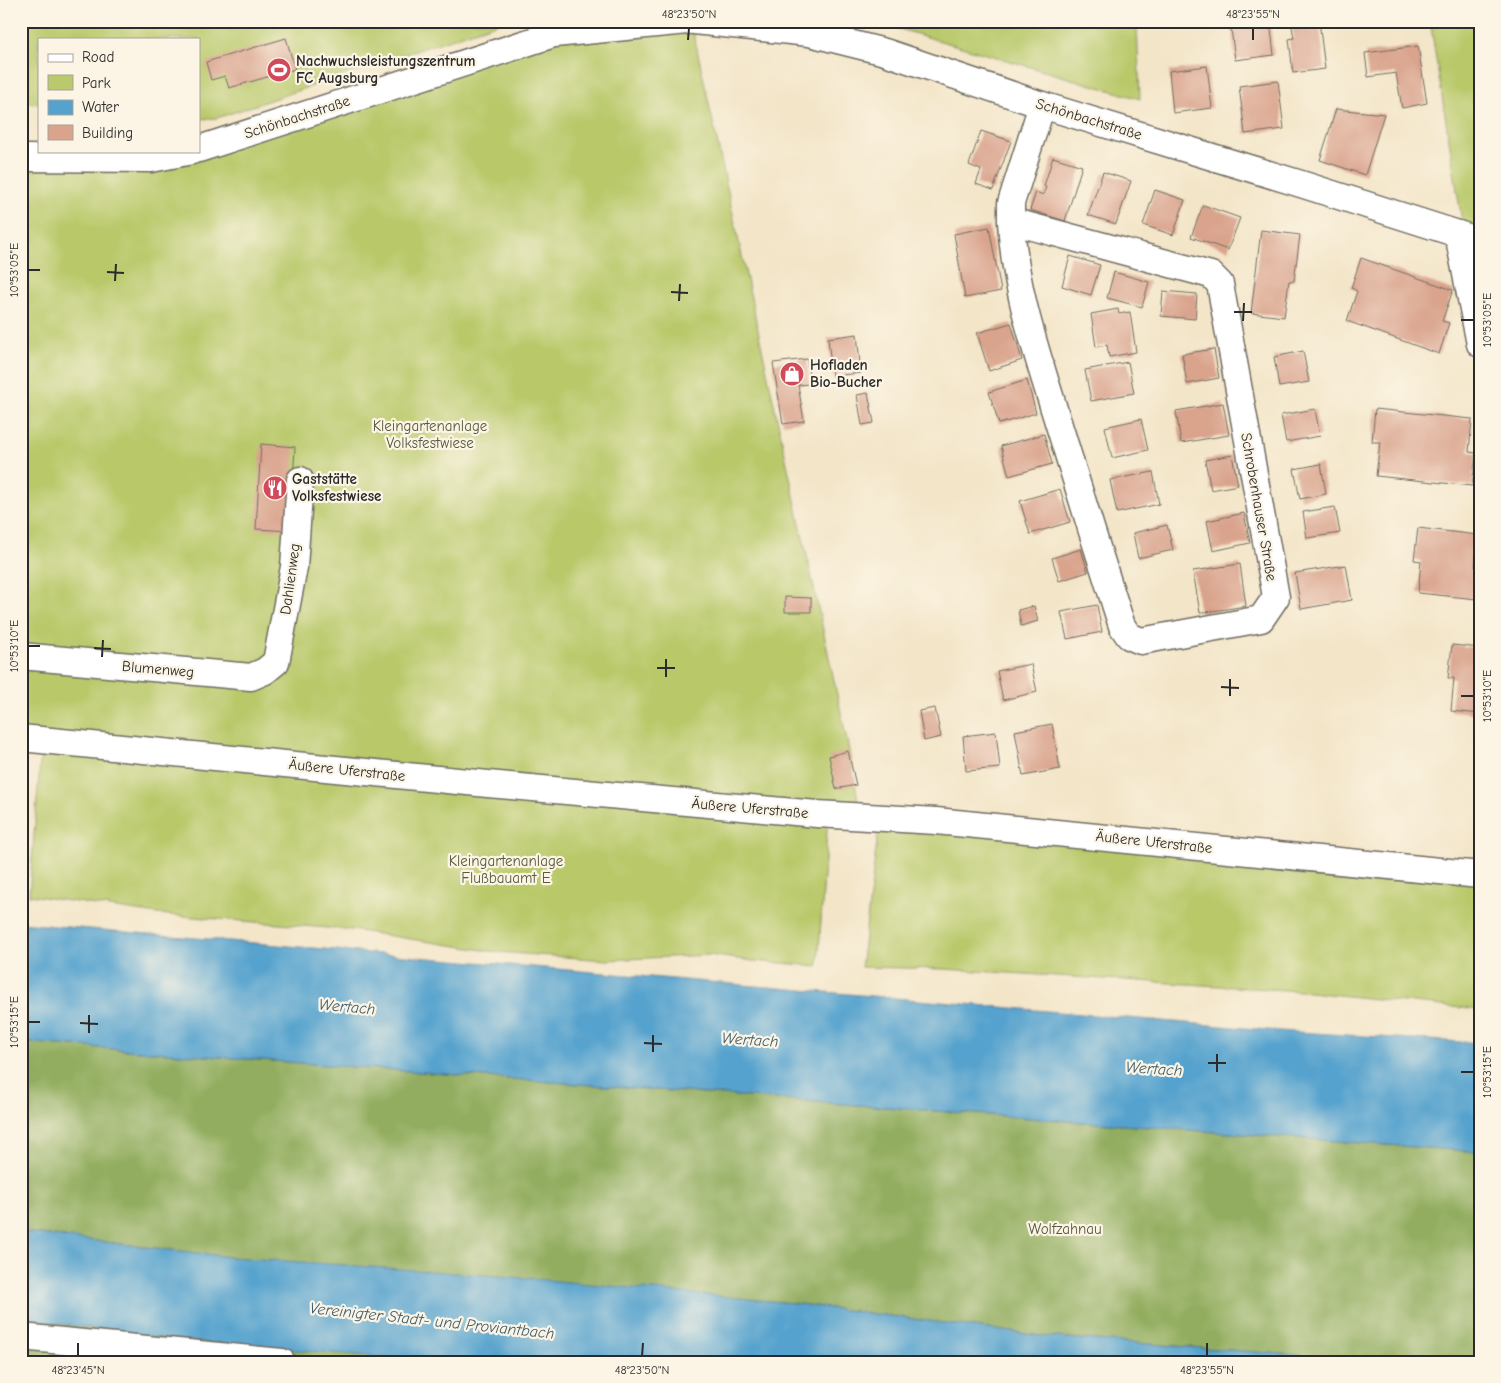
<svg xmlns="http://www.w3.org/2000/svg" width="1501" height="1383" viewBox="0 0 1501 1383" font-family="'Comic Neue',sans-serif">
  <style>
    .green { fill: #b9c96b; stroke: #727a4b }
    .forest { fill: #92ad5f; stroke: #5e6c45 }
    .water { fill: #55a2ce; stroke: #40667c }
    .building { fill: #d9a38c }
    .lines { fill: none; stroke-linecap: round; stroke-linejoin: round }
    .minor-casing { stroke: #716c62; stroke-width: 29 }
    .minor { stroke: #fff; stroke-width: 26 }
    .ticks { fill: none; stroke: #2b2b2b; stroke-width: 2 }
    .labels { text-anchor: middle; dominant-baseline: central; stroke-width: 4.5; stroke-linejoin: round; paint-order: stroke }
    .poi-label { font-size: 15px; font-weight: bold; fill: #2b2b2b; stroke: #fcf5e5; text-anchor: start }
    .street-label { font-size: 15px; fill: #2b2b2b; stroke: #fcf5e5 }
    .park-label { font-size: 15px; fill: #565a3e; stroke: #fcf5e5 }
    .water-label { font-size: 16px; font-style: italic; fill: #3c5b6c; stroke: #fcf5e5 }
    .neatline { fill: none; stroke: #2b2b2b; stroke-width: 2 }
    .ticks-label { font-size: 12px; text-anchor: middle; fill: #2b2b2b }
  </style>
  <rect width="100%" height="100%" fill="#fcf5e5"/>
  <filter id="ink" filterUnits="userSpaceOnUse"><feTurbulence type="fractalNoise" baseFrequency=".02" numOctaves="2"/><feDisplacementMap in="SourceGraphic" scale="10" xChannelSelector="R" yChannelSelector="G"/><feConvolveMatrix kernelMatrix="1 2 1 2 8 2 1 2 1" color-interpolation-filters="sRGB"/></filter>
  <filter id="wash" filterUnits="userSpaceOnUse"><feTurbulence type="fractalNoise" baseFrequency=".0096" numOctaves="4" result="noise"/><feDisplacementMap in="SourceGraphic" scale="20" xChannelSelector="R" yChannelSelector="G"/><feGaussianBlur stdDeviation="1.12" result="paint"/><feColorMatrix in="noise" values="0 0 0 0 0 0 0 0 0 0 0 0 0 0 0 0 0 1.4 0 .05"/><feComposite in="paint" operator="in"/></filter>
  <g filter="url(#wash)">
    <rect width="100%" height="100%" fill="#f3e5c8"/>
    <g class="green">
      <path d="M 21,21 L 504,21 L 217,118 L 199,119 L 199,39 L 39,39 L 39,104 L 21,102 Z"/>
      <path d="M 691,21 L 848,745 L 861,817 L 828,815 L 818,966 L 752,961 L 709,955 L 607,960 L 496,952 L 352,930 L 157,914 L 29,895 L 42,740 L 21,738 L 21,158 L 151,159 L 554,34 Z"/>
      <path d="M 872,21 L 1155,21 L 1137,24 L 1140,99 Z"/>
      <path d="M 1430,21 L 1480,21 L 1480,235 L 1463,228 Z"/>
      <path d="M 880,818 L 1480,875 L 1480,1010 L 1300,991 L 943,969 L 861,967 Z"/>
    </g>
    <g class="forest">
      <path d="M 21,1042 L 1480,1152 L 1480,1362 L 1390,1362 L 1042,1336 L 792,1303 L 230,1257 L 21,1232 Z"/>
      <path d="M 21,1321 L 54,1323 L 440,1362 L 21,1362 Z"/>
    </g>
    <g class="water">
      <path d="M 21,923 L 1280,1031 L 1480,1043 L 1480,1152 L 21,1042 Z"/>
      <path d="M 21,1232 L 230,1257 L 526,1278 L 792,1303 L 1042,1336 L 1390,1362 L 441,1362 L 175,1340 L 54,1323 L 21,1321 Z"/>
    </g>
    <g id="blocks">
      <g class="building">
        <path d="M 1230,21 L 1270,21 L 1274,55 L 1235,60 Z"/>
        <path d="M 1291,21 L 1319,21 L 1325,69 L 1293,73 L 1289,39 L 1294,38 Z"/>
        <path d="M 286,38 L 295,69 L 229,88 L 225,76 L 211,80 L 206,62 Z"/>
        <path d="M 1418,46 L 1427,103 L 1402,108 L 1396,73 L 1368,77 L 1365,53 Z"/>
        <path d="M 1207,66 L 1212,108 L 1173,113 L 1169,71 Z"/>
        <path d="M 1278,81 L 1284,129 L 1245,134 L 1239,86 Z"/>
        <path d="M 1336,109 L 1384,114 L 1365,175 L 1320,160 Z"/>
        <path d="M 981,131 L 1011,141 L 993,190 L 976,184 L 981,170 L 969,165 Z"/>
        <path d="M 1053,157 L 1082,166 L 1065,221 L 1030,210 L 1036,192 L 1043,195 L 1046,187 L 1044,186 Z"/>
        <path d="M 1103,172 L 1131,181 L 1116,224 L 1088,215 Z"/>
        <path d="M 1155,190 L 1185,200 L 1173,235 L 1143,225 Z"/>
        <path d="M 1203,205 L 1240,218 L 1228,250 L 1191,237 Z"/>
        <path d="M 989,227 L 1001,291 L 965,298 L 954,234 Z"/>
        <path d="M 1261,230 L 1300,235 L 1294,281 L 1289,281 L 1284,317 L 1251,313 Z"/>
        <path d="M 1070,256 L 1100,265 L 1091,295 L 1062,286 Z"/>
        <path d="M 1361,258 L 1453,290 L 1442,321 L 1449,323 L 1439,354 L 1347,321 L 1357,291 L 1351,288 Z"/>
        <path d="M 1114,272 L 1149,282 L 1142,307 L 1107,298 Z"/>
        <path d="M 1163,291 L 1197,294 L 1195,319 L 1161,316 Z"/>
        <path d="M 1118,309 L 1119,314 L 1130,312 L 1136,352 L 1109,357 L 1107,345 L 1096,347 L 1091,314 Z"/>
        <path d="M 1011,323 L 1022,360 L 989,371 L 977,333 Z"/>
        <path d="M 857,334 L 861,373 L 832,376 L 828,338 Z"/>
        <path d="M 1214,349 L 1219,378 L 1187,384 L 1182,354 Z"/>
        <path d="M 1303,351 L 1309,382 L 1279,387 L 1274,357 Z"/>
        <path d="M 807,359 L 810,384 L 798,385 L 804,421 L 783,424 L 773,363 Z"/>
        <path d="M 1128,362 L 1134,393 L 1091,401 L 1085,370 Z"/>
        <path d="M 1027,380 L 1036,413 L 999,424 L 989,392 Z"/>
        <path d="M 868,393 L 874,423 L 862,425 L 857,395 Z"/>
        <path d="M 1223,403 L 1229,435 L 1181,443 L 1176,411 Z"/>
        <path d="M 1315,409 L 1320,436 L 1286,442 L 1281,415 Z"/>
        <path d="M 1375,409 L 1472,419 L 1469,452 L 1476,453 L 1472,486 L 1376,476 L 1380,442 L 1372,442 Z"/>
        <path d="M 1141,419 L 1148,450 L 1112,458 L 1105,427 Z"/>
        <path d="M 1044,434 L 1052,464 L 1009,476 L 1001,446 Z"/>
        <path d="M 261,444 L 295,447 L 290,531 L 256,529 Z"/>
        <path d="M 1232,455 L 1238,485 L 1211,490 L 1205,460 Z"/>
        <path d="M 1321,464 L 1326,494 L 1300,499 L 1294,469 Z"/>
        <path d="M 1153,472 L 1159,504 L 1117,513 L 1110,480 Z"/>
        <path d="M 1060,489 L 1070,522 L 1030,534 L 1020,501 Z"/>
        <path d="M 1335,507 L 1340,533 L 1307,538 L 1303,512 Z"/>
        <path d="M 1244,513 L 1250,543 L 1213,551 L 1207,521 Z"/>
        <path d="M 1167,525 L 1173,550 L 1138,558 L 1133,533 Z"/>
        <path d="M 1418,528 L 1478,535 L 1475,567 L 1480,567 L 1477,599 L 1418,593 L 1421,561 L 1414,560 Z"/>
        <path d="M 1081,549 L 1088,572 L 1059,581 L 1052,558 Z"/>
        <path d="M 1240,564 L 1246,606 L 1200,613 L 1193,571 Z"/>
        <path d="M 1346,565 L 1352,600 L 1301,609 L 1295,573 Z"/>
        <path d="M 785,597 L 811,598 L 811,612 L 785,612 Z"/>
        <path d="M 1097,605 L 1102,632 L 1067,639 L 1061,612 Z"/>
        <path d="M 1034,606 L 1038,621 L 1021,626 L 1018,610 Z"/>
        <path d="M 1452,645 L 1480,648 L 1480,714 L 1451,711 L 1454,678 L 1448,678 Z"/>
        <path d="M 1031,664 L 1037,692 L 1003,700 L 997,671 Z"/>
        <path d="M 935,708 L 941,737 L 924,741 L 919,711 Z"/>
        <path d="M 1052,724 L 1060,769 L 1023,776 L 1015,731 Z"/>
        <path d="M 996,732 L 1000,768 L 966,771 L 963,736 Z"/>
        <path d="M 848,751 L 856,785 L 836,789 L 829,756 Z"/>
      </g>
    </g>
  </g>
  <g filter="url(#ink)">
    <use href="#blocks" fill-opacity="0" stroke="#716c62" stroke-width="1"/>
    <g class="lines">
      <defs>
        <g id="minor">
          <path d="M 694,21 L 809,33 L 885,52 L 1042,105 L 1301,184 L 1480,241"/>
          <path d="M 199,149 L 554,34 L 687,21"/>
          <path d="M 21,158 L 151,159 L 192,151"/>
          <path d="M 1011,221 C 1014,286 1035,347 1054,409 C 1076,481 1099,554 1122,626 L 1129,636 L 1141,641 L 1261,619 L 1276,597 L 1220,284 L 1211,275 L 1011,221 L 1011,203 L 1042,105"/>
          <path d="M 1458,234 L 1480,344"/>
          <path d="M 21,656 L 251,677 L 265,671 L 276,662 L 294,567 L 300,480"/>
          <path d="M 21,738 L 488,784 L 817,814 L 936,821 L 1480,875"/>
          <path d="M 21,1337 L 282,1362"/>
        </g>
      </defs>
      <use href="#minor" class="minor-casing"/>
      <use href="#minor" class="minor"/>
    </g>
  </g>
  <path class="ticks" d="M 688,40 L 689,28M 1253,40 L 1253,28M 28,270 L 40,270M 107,272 L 124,273M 115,281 L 116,264M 671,292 L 688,293M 679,301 L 680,284M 1234,312 L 1252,312M 1461,320 L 1474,320M 1243,321 L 1244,303M 28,646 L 40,646M 94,648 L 111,649M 102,657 L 103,640M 657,668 L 675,668M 666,677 L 666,659M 1221,687 L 1239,688M 1230,696 L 1230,679M 1461,696 L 1474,696M 28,1022 L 40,1022M 80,1023 L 98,1024M 89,1033 L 89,1015M 644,1043 L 662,1044M 653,1052 L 653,1035M 1208,1063 L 1226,1063M 1217,1072 L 1217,1054M 1461,1072 L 1474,1072M 78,1356 L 78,1343M 642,1356 L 643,1343M 1207,1356 L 1207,1343"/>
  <defs>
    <symbol id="stadium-disc" viewBox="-11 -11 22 22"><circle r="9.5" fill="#d1495b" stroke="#fcf5e5"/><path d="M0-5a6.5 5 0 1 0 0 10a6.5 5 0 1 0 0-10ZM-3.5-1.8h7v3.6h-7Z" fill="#fff"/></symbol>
    <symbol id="shop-disc" viewBox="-11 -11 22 22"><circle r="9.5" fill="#d1495b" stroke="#fcf5e5"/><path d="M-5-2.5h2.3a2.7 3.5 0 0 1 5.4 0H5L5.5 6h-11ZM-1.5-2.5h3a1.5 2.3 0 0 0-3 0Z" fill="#fff"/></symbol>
    <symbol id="restaurant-disc" viewBox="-11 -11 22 22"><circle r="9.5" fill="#d1495b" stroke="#fcf5e5"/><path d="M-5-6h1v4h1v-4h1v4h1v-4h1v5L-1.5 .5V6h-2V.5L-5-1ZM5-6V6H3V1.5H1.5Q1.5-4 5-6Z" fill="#fff"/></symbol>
  </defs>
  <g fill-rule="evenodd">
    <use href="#stadium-disc" x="265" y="56" width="28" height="28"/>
    <use href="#shop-disc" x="778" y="360" width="28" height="28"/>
    <use href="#restaurant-disc" x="261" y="474" width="28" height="28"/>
  </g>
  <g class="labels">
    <g class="poi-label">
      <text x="296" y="61">Nachwuchsleistungszentrum<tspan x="296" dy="17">FC Augsburg</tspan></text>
      <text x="810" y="365">Hofladen<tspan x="810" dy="17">Bio-Bucher</tspan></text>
      <text x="292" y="479">Gaststätte<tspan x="292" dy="17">Volksfestwiese</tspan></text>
    </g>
    <g class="street-label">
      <text transform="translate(297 117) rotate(-18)">Schönbachstraße</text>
      <text transform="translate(1089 119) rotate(17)">Schönbachstraße</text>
      <text transform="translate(1259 507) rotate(80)">Schrobenhauser Straße</text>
      <text transform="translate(290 579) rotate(-82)">Dahlienweg</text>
      <text transform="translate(158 669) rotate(5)">Blumenweg</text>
      <text transform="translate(347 770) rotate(6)">Äußere Uferstraße</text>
      <text transform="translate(750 808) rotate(5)">Äußere Uferstraße</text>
      <text transform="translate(1154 842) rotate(6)">Äußere Uferstraße</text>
    </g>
    <g class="park-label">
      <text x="430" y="426">Kleingartenanlage<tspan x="430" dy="17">Volksfestwiese</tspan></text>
      <text x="506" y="861">Kleingartenanlage<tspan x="506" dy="17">Flußbauamt E</tspan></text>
      <text x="1065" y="1229">Wolfzahnau</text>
    </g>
    <g class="water-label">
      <text transform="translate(347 1007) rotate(5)">Wertach</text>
      <text transform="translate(750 1040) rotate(4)">Wertach</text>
      <text transform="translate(1154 1069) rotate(4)">Wertach</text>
      <text transform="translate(432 1321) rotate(6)">Vereinigter Stadt- und Proviantbach</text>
    </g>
  </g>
  <rect width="1501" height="1383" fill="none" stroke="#fcf5e5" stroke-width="55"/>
  <rect x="38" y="38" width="162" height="115" fill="#fcf5e5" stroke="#a8a49b"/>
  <rect x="48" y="54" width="25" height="8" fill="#ffffff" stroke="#a8a49b"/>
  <text x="82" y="62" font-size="15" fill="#2b2b2b">Road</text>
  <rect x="48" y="75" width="25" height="15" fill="#b9c96b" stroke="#a8a49b"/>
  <text x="82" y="88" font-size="15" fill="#2b2b2b">Park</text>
  <rect x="48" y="100" width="25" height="15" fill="#55a2ce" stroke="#a8a49b"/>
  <text x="82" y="112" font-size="15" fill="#2b2b2b">Water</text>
  <rect x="48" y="125" width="25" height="15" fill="#d9a38c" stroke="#a8a49b"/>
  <text x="82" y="138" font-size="15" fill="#2b2b2b">Building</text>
  <rect x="28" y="28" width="1446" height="1328" class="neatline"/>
  <g class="ticks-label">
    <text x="689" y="18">48°23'50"N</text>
    <text x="1253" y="18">48°23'55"N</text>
    <text transform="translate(14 270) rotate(-90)" y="4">10°53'05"E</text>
    <text transform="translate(1487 320) rotate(-90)" y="4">10°53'05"E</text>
    <text transform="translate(14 646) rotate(-90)" y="4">10°53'10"E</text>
    <text transform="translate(1487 696) rotate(-90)" y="4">10°53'10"E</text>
    <text transform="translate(14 1022) rotate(-90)" y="4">10°53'15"E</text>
    <text transform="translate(1487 1072) rotate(-90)" y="4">10°53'15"E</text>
    <text x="78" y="1374">48°23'45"N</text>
    <text x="642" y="1374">48°23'50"N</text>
    <text x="1207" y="1374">48°23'55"N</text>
  </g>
</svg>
